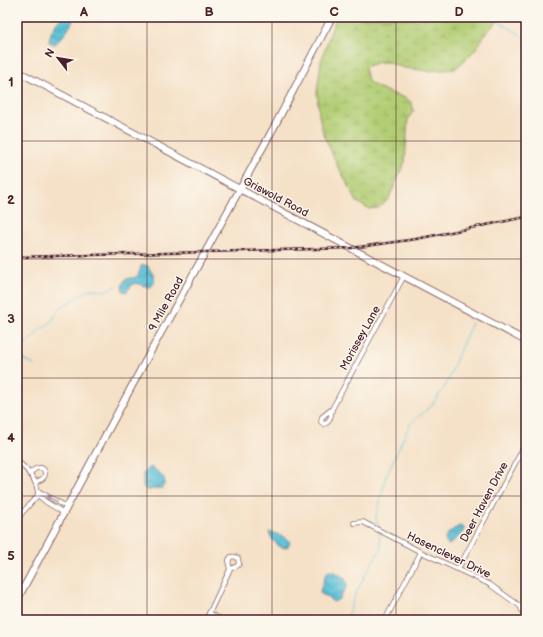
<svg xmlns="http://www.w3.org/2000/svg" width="543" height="637" viewBox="0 0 543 637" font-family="'Balsamiq Sans',sans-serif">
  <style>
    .wetland { fill: url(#wetland-marsh); stroke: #7e7650 }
    .water { fill: url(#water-waves); stroke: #527082 }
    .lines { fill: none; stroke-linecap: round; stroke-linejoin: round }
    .stream { stroke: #5bc0d8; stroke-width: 1 }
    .street-casing { stroke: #866362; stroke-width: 5.5 }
    .secondary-casing { stroke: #866362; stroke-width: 8 }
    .street { stroke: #fff; stroke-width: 4 }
    .secondary { stroke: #fff; stroke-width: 6 }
    .rail-casing { stroke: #4a1f2b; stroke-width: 2.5 }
    .rail { stroke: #fbf7ec; stroke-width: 1; stroke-dasharray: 3; stroke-linecap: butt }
    .oneway { stroke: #ae9aa0 }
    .grid { fill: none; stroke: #4a1f2b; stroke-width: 1; stroke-opacity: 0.55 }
    .labels { text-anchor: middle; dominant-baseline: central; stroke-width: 3; stroke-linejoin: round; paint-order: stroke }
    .street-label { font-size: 11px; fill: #4a1f2b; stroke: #fbf7ec }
    .neatline { fill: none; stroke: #4a1f2b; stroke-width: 1.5 }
    .grid-label { font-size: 13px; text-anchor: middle; font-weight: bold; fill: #4a1f2b }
  </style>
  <defs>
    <pattern id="wetland-marsh" width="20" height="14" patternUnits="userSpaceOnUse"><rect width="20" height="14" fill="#b2ce74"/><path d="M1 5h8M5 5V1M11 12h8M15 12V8" fill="none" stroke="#9bb065"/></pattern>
    <pattern id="water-waves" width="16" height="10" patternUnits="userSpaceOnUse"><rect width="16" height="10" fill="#5bc0d8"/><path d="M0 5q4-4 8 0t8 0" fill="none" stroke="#4d9baf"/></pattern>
  </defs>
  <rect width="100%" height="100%" fill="#fbf7ec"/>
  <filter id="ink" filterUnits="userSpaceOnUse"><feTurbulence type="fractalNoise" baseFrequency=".025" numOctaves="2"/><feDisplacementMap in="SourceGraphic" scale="8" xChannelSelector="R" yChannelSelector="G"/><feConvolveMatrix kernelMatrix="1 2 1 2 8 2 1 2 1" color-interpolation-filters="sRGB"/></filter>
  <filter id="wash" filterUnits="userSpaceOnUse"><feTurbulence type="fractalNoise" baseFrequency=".012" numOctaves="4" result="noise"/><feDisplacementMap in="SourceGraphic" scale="16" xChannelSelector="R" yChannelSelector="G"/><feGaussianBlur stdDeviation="0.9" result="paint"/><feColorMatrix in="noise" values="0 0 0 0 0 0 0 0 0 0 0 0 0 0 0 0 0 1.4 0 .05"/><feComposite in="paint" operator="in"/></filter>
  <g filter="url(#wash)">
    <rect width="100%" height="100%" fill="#f5e1c7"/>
    <path class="wetland" d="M 336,17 L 398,17 L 416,20 L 422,17 L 501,17 L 501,18 L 486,33 L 474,51 L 455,69 L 429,71 L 404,68 L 387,62 L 378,62 L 365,67 L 368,81 L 373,85 L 383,90 L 405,98 L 411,102 L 414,110 L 408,119 L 405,162 L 388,200 L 378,208 L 369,209 L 357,202 L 345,179 L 338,167 L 323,133 L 319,115 L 317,92 L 321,61 Z"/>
    <g class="water">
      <path d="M 62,17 L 71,17 L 73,21 C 68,30 63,37 55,44 L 49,42 C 50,32 55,24 62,17 Z"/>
      <path d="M 144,265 L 148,266 C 152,274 158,279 151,287 C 145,287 141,284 136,283 L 132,285 L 126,292 L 123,291 C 121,286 123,283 126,279 C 137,277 138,279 141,266 Z"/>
      <path d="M 149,467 C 156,469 160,474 164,478 L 165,483 L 162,488 L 148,490 L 144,488 L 143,485 L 143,473 Z"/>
      <path d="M 460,526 L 463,527 L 464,529 L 462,533 L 449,545 C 438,538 453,529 460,526 Z"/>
      <path d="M 269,532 C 278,534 284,536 290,542 C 286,556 271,541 269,532 Z"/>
      <path d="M 330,571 L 334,572 L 345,578 L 347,586 L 339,599 L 334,602 L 320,593 L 320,591 L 327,572 Z"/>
    </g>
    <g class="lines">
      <g class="stream">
        <path d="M 494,19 L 520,34 L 525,39 L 526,44"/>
        <path d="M 58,310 L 90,289 L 103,291 L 110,289 L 117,286"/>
        <path d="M 17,343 L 28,343 L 30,340 L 34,337 L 39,330 L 43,328 L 47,324 L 51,322 L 57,313"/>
        <path d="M 17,353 L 23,359 L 34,365"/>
        <path d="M 378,528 L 376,517 L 386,476 L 410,424 L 432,405 L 446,385 L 462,345 L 472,323"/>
        <path d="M 346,620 L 356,593 L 368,570 L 381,548 L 379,531"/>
      </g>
    </g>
  </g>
  <g filter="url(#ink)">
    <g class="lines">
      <defs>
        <g id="street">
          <path d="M 332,409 L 322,417 L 321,422 L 324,424 C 331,422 331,415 332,409 L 404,276"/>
          <path d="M 17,461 C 27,469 38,481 38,495 L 46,502 L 64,513"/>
          <path d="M 29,474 C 32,472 35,468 38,468 C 44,467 47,473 44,477 C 42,480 38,481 35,482"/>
          <path d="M 38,491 L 67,507"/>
          <path d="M 17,522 L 22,513 L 38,495"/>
          <path d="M 354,523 L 363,522 L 421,552 L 489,584 L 520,606 L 526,620"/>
          <path d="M 458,569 L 526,443"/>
          <path d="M 209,613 L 222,620"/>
          <path d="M 206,620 L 230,569 L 237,566 L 239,564 L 238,558 C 229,553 227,561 230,569"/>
          <path d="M 385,620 L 421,552"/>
        </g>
        <g id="secondary">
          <path d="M 17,71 L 526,341"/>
          <path d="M 17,600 L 141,369 L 273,129 L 332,17"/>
        </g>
      </defs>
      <use href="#street" class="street-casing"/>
      <use href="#secondary" class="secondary-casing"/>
      <use href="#street" class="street"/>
      <use href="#secondary" class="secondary"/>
      <defs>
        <path id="rail" d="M 17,257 L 352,248 L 416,239 L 526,217"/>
      </defs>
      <use href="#rail" class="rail-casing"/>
      <use href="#rail" class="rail"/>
    </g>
    <defs><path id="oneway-shaft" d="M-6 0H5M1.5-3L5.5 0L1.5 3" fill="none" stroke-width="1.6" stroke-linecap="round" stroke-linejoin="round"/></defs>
    <use class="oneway" href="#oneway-shaft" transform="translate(52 499) rotate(-151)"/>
  </g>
  <path class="grid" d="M 147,17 L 147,620M 272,17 L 272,620M 396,17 L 396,620M 17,141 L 526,141M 17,259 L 526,259M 17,378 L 526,378M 17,496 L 526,496"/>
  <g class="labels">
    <g class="street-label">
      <text transform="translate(276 197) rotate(28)">Griswold Road</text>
      <text transform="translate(166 304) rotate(-61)">9 Mile Road</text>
      <text transform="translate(360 338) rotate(-61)">Morissey Lane</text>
      <text transform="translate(484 502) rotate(-62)">Deer Haven Drive</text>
      <text transform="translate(449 555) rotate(26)">Hasenclever Drive</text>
    </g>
  </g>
  <rect width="543" height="637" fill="none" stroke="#fbf7ec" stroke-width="44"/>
  <g transform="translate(58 58) rotate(301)" stroke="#fbf7ec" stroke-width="3" paint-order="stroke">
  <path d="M0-3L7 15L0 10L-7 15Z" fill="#4a1f2b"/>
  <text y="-6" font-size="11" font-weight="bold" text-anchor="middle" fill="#4a1f2b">N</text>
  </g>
  <rect x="22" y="22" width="499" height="593" class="neatline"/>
  <g class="grid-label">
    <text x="84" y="16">A</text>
    <text x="209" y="16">B</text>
    <text x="334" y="16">C</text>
    <text x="459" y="16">D</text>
    <text x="11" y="86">1</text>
    <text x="11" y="204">2</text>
    <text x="11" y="323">3</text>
    <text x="11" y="442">4</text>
    <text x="11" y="560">5</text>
  </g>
</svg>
